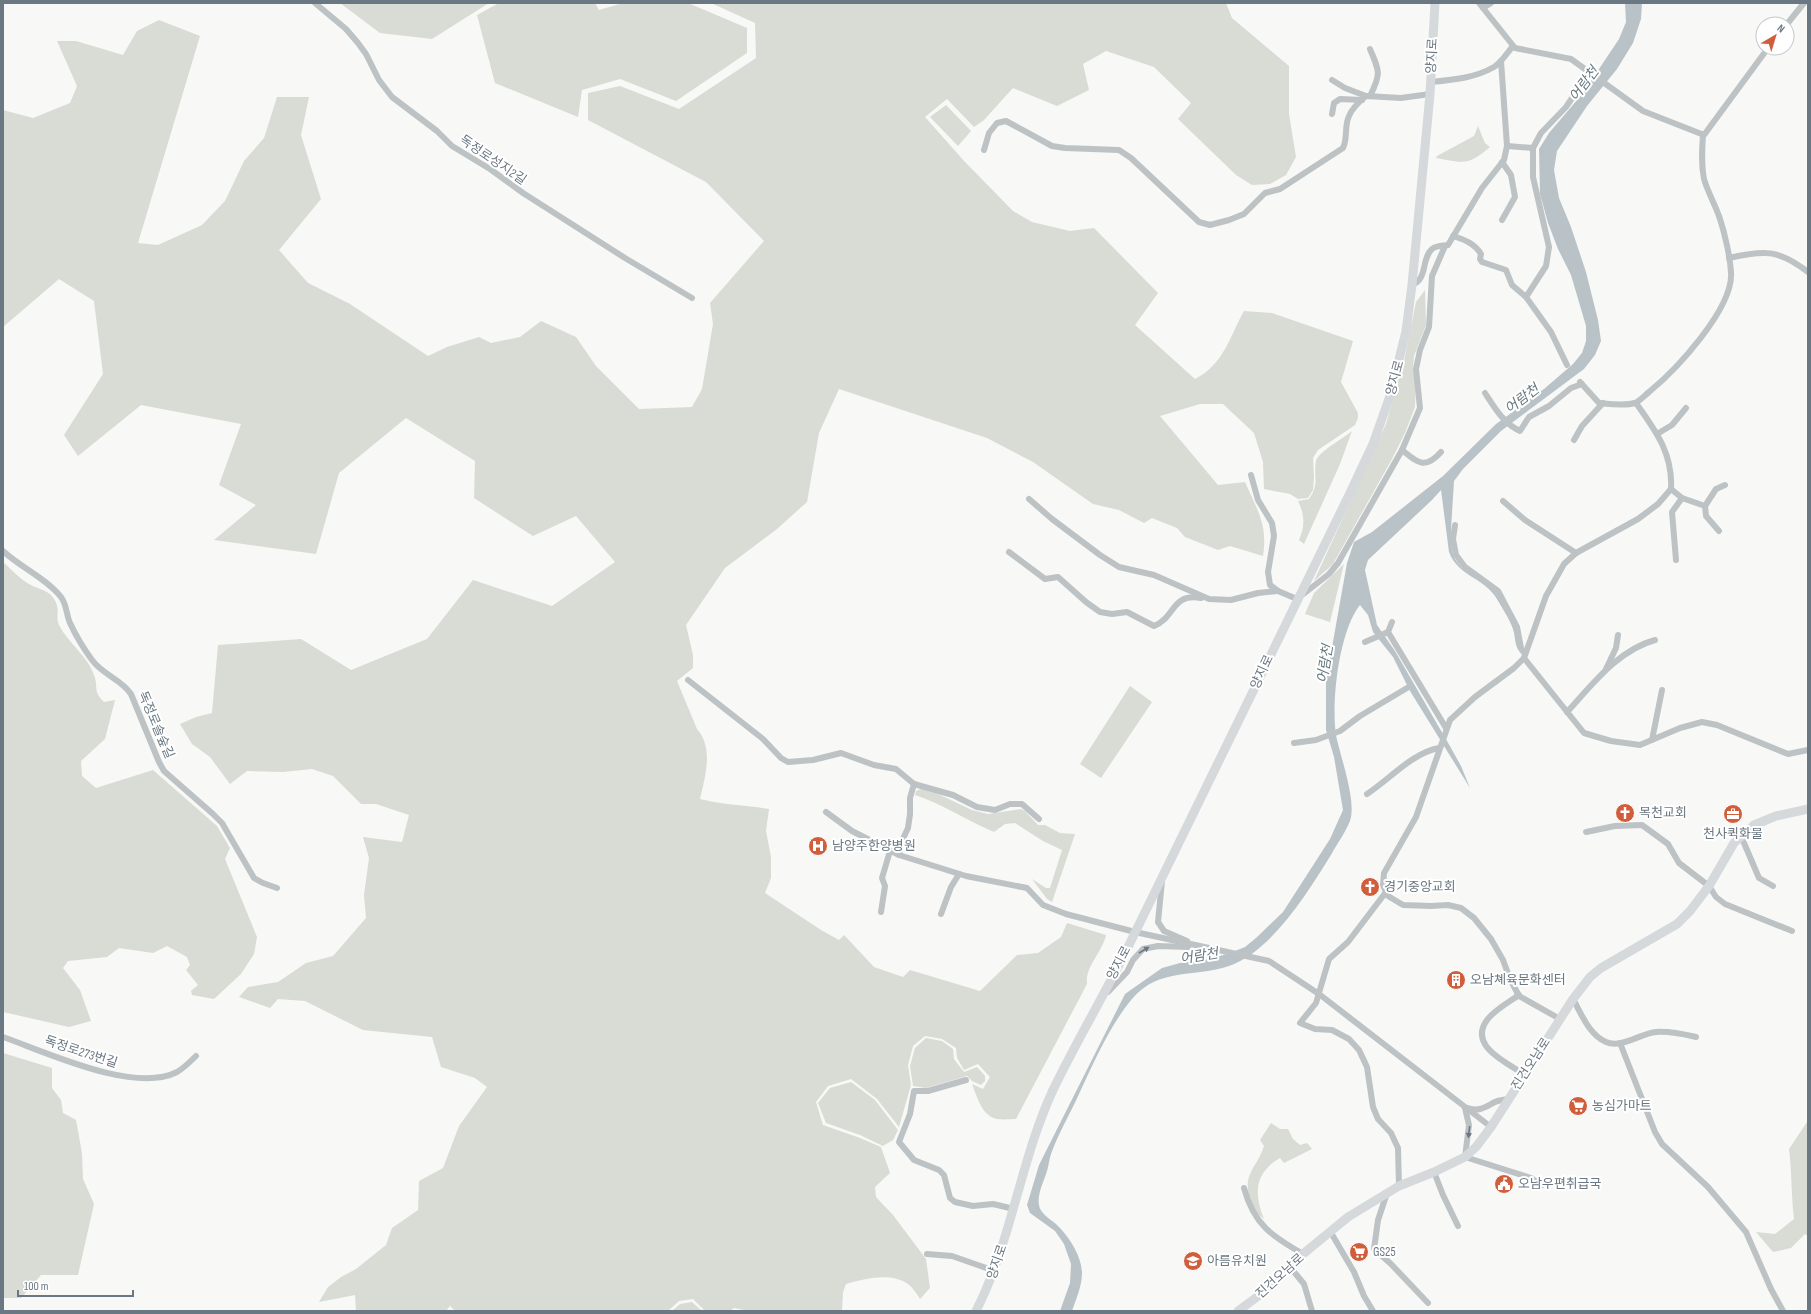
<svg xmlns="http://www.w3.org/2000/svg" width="1811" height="1314" viewBox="0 0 1811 1314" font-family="'Sofia Sans Condensed','Noto Sans KR',sans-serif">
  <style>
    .green { fill: #d8dcd5 }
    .water { fill: #b9c3c7 }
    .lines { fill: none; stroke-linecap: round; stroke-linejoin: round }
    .street { stroke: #bdc2c5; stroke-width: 6 }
    .secondary { stroke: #d5d9dc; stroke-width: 9 }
    .oneway { fill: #6a7883 }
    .labels { text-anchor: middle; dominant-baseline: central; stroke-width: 4; stroke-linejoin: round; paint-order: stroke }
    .street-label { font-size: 13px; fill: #6a7883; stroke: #fff }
    .poi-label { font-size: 13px; fill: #6a7883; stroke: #fff; text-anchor: start }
    .water-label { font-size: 14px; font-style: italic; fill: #66787f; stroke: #fff }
  </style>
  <rect width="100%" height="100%" fill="#f8f8f6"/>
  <g class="green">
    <path d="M 340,3 L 489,3 L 432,39 L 380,33 Z"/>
    <path d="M 499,3 L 595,3 L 599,10 L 623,3 L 688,3 L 747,28 L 747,53 L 676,101 L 620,79 L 582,90 L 578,117 L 495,83 L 477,15 Z"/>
    <path d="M 711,3 L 1226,3 L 1232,18 L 1289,66 L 1289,114 L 1296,157 L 1286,175 L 1270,184 L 1252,185 L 1236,175 L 1178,119 L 1191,103 L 1154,67 L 1106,51 L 1083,64 L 1089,90 L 1057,106 L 1013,88 L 984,120 L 974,127 L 947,99 L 925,117 L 965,162 L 1013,211 L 1032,222 L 1070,231 L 1094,228 L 1158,293 L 1135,325 L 1195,379 C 1224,364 1229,338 1244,311 L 1272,313 L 1353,341 L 1341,382 L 1358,413 L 1358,418 L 1355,425 L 1318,450 L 1313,458 L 1314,477 L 1313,490 L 1308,498 L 1298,499 L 1290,494 L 1264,489 L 1263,462 L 1254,433 L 1223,404 L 1200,404 L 1160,416 L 1218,485 L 1245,482 C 1257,510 1268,524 1263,556 L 1230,546 L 1218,550 L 1185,537 L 1177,528 L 1152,518 L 1144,523 L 1119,510 L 1093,504 L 1033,462 L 987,438 L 839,389 L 819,433 L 807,502 L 777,529 L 725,568 L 686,625 L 693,655 L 693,668 L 677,681 L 697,729 C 714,748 705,777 700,799 C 722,805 746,805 769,809 L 766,831 L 771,857 L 771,878 L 765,893 L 821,930 L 839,940 L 844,935 L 874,967 L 903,977 L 910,970 L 980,991 L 1017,955 L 1038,953 L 1061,937 L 1067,923 L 1106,935 C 1102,953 1085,966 1087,984 L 1016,1119 C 1011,1119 1003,1120 997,1119 C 982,1116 977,1097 972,1084 L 983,1089 L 990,1077 L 978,1064 L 964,1070 L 957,1058 L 956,1048 L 942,1039 L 925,1036 L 913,1046 L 908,1065 L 911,1085 L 899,1127 L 877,1099 L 851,1079 L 828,1086 L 816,1102 L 823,1125 L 860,1138 L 881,1147 L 890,1173 L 875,1187 L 876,1197 L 893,1215 L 926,1259 L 930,1288 L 920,1299 C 917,1294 913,1288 908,1284 C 890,1272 865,1279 846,1284 L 843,1292 L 842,1311 L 749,1311 L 734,1308 L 730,1311 L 705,1311 L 693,1299 L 679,1301 L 668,1311 L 455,1311 L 450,1306 L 446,1311 L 356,1311 L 355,1295 L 319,1302 L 328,1287 L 341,1277 L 356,1269 L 386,1245 L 392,1228 L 418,1210 L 419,1181 L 443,1168 L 459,1126 L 487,1087 L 475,1078 L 441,1067 L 432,1037 L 363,1030 L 305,1001 L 278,999 L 270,1008 L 239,997 L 248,987 L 278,982 L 306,963 L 333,956 L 366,918 L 364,895 L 369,858 L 363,837 L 402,842 L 409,815 L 376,804 L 361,804 L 333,776 L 312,769 L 283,772 L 247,771 L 230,784 L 210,757 L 192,744 L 180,724 L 196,717 L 212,713 L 218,645 L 301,639 L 351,670 L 427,639 L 473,580 L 552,606 L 615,562 L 576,516 L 533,536 L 474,498 L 475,461 L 406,418 L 339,473 L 316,554 L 214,540 L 256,505 L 219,485 L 241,424 L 141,405 L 78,456 L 64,435 L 103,374 L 94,301 L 59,279 L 3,327 L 3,110 L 33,118 L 70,103 L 77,86 L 57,41 L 76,41 L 123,55 L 137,31 L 159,20 L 200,36 L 138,243 L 158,245 L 202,225 L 225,201 L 244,161 L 264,138 L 277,97 L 309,97 L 301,135 L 321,199 L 279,250 L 308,283 L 350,304 L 428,356 L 447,347 L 479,337 L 491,343 L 520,337 L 541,321 L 576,337 L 596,366 L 639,409 L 692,407 L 702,389 L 713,324 L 710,303 L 764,241 L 706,182 L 588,120 L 588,93 L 620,86 L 679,109 L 756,58 L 755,23 Z"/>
    <path d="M 946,105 L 971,131 L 958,146 L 930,117 Z"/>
    <path d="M 1478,126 L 1485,143 L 1490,147 C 1468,166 1464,163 1436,158 L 1437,156 L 1474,136 Z"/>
    <path d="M 1425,290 L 1426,325 L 1414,356 L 1413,369 L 1416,383 L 1415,407 L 1405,433 L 1392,459 L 1333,564 L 1314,581 L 1386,424 L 1404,361 L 1416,302 Z"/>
    <path d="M 1352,431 L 1340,464 L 1304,544 L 1299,540 C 1305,527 1305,515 1298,501 L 1309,499 C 1320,483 1313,477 1316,461 C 1318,452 1344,438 1352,431 Z"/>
    <path d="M 3,562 C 12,570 21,580 31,585 C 40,590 49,590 54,599 C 61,609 55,617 59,625 C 68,643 87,655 94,675 C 99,688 92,690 104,702 L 115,700 L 105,739 L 81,761 L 82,776 L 96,788 L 153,770 L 217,826 L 230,848 L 225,859 L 257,937 L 254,954 L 241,974 L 214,999 L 192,995 L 191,991 L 198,985 L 186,970 L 190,965 L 187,957 L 167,946 L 153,953 L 119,948 L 107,957 L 68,961 L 63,968 L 80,990 L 91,1021 L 69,1027 L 3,1012 Z"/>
    <path d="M 1344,564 L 1330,622 L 1305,614 L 1314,593 Z"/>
    <path d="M 1130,686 L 1152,702 L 1101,778 L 1080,764 Z"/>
    <path d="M 921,789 L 938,794 L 972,810 L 988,814 L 1021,809 L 1025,811 L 1038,825 L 1045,825 L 1060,833 L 1075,834 L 1052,902 L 1047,899 L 1032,879 L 1046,888 L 1050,888 L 1062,850 L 1043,841 L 1015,823 L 1005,824 L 994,832 C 967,821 943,804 915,795 L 916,791 Z"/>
    <path d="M 926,1038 L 942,1041 L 953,1049 L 954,1059 L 964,1072 L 977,1067 L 985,1076 L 985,1081 L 981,1085 L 972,1081 L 967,1076 L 926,1088 L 913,1086 L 910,1066 L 915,1048 Z"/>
    <path d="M 3,1053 L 52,1068 L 52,1088 L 61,1100 L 63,1113 L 76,1120 L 82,1153 L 83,1179 L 94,1204 L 78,1275 L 41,1275 L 21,1298 L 3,1298 Z"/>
    <path d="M 851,1082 L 875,1100 L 898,1130 L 893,1140 L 883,1146 L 860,1135 L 826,1123 L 818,1103 L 830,1088 Z"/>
    <path d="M 1807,1122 L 1808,1236 L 1805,1234 L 1791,1248 L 1773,1252 L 1756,1232 L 1775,1234 L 1794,1219 C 1791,1195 1792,1172 1789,1149 Z"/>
    <path d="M 1271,1123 L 1280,1129 L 1288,1129 L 1293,1139 L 1300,1145 L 1307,1143 L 1312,1149 L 1284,1163 L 1280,1158 C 1254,1173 1254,1194 1264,1219 C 1257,1214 1253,1207 1250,1198 C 1242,1174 1257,1168 1264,1146 L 1260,1140 Z"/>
    <path d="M 692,1302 L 702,1311 L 672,1311 L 680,1304 Z"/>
  </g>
  <path class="water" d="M 1625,3 L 1642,3 L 1641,19 L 1633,43 L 1617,69 L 1587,106 L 1557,151 L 1554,170 L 1559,198 L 1571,227 L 1586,272 L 1598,320 L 1601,341 L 1595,355 L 1584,369 L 1501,431 L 1463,469 L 1454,481 L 1451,529 L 1452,551 L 1455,559 L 1462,568 L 1495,592 L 1513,621 L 1522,654 C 1514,648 1516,638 1513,629 C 1509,618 1501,606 1495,596 C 1482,577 1458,576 1449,552 L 1441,490 L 1432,500 L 1368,560 L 1365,570 L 1377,625 L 1395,651 L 1451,748 L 1461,766 L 1470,788 L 1410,691 L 1393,657 L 1373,632 L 1368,615 L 1360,605 C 1339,631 1331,702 1336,735 C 1340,756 1357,801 1350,821 C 1345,833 1337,844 1331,855 C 1308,892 1272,951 1229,966 C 1194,978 1159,967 1132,999 C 1110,1025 1093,1064 1079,1094 C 1070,1114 1058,1134 1051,1154 C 1049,1159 1049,1165 1047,1171 C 1044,1181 1037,1194 1039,1205 C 1040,1213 1050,1219 1056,1224 C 1068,1235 1082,1256 1082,1273 C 1082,1286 1076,1299 1072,1311 L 1060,1311 L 1070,1283 L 1071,1264 L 1064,1244 L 1055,1231 L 1030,1213 L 1027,1205 L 1039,1165 L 1125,994 L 1162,968 L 1180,963 L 1210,959 L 1230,953 L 1245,947 L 1256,938 L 1283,912 L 1330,839 L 1343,810 L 1334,757 L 1326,730 L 1326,681 L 1347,563 L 1354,542 L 1372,532 L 1443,476 L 1496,424 L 1544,389 L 1573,364 L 1582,353 L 1586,341 L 1586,326 L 1571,275 L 1558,249 L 1548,223 L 1540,194 L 1539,149 L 1549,133 L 1583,93 L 1619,39 L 1626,22 Z"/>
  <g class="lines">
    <g class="street">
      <path d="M 315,3 L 346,29 L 358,43 L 366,54 L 379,80 L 392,97 L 437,131 L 452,146 L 490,169 L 523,193 L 625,258 L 692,298"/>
      <path d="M 1479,3 L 1515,48 L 1571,59 L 1643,111 L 1704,135 L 1768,48"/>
      <path d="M 1483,8 L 1491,3"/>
      <path d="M 1787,24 L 1804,3"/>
      <path d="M 1332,80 L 1345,88 L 1366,96"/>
      <path d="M 1431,82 C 1452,80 1475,78 1494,67 C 1502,62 1507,53 1513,46"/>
      <path d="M 1370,96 C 1381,74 1380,72 1370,49"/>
      <path d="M 1332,114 L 1334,103 L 1340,99 L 1362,100"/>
      <path d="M 1507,146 L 1533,148"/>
      <path d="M 984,150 L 989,133 L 997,123 L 1006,121 L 1052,146 L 1065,148 L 1119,150 L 1131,158 L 1199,222 L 1210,225 L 1229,220 L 1244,214 L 1265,193 L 1280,189 L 1343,148 C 1348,138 1344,126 1349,116 C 1352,108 1360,101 1366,96 L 1401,98 L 1430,94"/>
      <path d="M 1502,220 L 1515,197 L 1511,175 L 1502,162"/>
      <path d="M 1453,236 C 1465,240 1474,243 1481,254 L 1480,259 L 1482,262 L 1506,270 L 1512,285 L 1526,297 L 1551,332 L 1567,365"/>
      <path d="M 1729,258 C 1764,250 1778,249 1808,272"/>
      <path d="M 1412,285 C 1428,279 1421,259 1432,249 C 1437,245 1443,246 1448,245 L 1482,188 L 1504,160 L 1507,146 L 1501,61"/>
      <path d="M 1526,297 L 1546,266 L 1549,247 L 1533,177 L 1533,148 L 1541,133 L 1566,107 L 1589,73"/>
      <path d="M 1580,382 L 1599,403 C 1610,404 1624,406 1635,403 C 1640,401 1645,395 1649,392 C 1676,370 1734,308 1731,272 C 1730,257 1725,234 1720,219 C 1716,206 1708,193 1704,179 C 1701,164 1702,150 1703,134"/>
      <path d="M 1485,393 C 1494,407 1504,424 1520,431 L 1529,417 L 1549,406 L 1571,388 L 1582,384"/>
      <path d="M 1657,434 L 1672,425 L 1686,408"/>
      <path d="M 1574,440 L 1582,426 L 1603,403"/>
      <path d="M 1402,450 C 1418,463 1425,470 1441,452"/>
      <path d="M 1251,475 L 1258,500 L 1272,523 L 1274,536 L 1268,572 L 1270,585 L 1278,591 L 1297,599 L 1329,574 L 1338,563 L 1402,450 L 1420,408 L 1416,369 L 1420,350 L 1429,327 L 1432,276 L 1445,246"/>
      <path d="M 1671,489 L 1682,498 L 1705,506 L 1706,516 L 1719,531"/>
      <path d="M 1029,499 L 1052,519 L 1100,555 L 1119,567 L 1154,575 L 1209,599 L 1231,600 L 1258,593 L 1278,591"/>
      <path d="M 1503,501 L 1525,520 L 1576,553"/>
      <path d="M 1705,506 L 1716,489 L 1725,485"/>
      <path d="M 1455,525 L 1453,539 L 1456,555 L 1465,567 L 1498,591 L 1517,627 L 1521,648 L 1525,654"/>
      <path d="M 3,551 C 20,567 47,579 61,597 C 67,605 66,614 70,623 C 76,636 84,649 92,660 C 103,675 121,679 131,694 L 159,762 L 164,771 L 213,814 L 222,823 L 254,878 L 263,883 L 277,888"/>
      <path d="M 1009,552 L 1045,579 L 1058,577 L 1086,602 L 1100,612 L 1112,614 L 1127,612 L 1154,626 C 1176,617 1171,593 1201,598"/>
      <path d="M 1676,560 L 1672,512 L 1682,498"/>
      <path d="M 1392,622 L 1388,632 L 1446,728"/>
      <path d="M 1365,642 L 1388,632"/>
      <path d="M 1524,658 L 1584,733 L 1611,741 L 1640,745 L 1680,728 L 1702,722 L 1717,725 L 1788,754 L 1808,750"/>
      <path d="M 1606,669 L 1616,648 L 1618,635"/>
      <path d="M 688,680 L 763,739 L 781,758 L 788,762 L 813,760 L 841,753 L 874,765 L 896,769 L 914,784 L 953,795 L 977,807 L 995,810 L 1010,804 L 1022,804 L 1039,819"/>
      <path d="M 1567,712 C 1592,685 1618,650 1655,640"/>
      <path d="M 1652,740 L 1662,690"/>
      <path d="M 1294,743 L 1316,740 L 1340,731 L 1360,716 L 1407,688"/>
      <path d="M 1367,794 C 1390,779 1412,753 1439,748"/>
      <path d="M 826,812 L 852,831 L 899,855 L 966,876 L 1027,888 L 1043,905 L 1066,914 L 1135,932 L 1269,961 L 1319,994 L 1491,1127"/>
      <path d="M 1586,832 L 1615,826 L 1642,825 L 1668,844 L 1679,863 L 1709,886 L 1716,897 L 1725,904 L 1792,931"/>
      <path d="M 1741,836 L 1759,878 L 1773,886"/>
      <path d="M 899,855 L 901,843 L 908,828 L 910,814 L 910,798 L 914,784"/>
      <path d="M 1162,881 L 1158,922 L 1164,931 L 1187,941"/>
      <path d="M 1386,892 L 1348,942 L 1329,959 L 1316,1003 L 1300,1023 L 1315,1029 L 1332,1030 L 1349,1039 L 1359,1050 L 1367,1067 L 1373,1107 L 1378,1119 L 1391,1133 L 1398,1148 L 1399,1186"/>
      <path d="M 881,912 L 885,886 L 882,878 L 890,851"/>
      <path d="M 941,914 L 951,887 L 959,874"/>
      <path d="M 1108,992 L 1127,972 L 1133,960 L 1143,949 L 1158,946 L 1188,947"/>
      <path d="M 1519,995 C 1509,1002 1494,1010 1487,1020 C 1468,1046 1507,1063 1524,1074"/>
      <path d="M 1573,999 C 1581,1013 1589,1035 1606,1042 C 1621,1049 1641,1033 1656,1032 C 1669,1031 1683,1034 1696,1037"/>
      <path d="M 1560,1019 L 1519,996 L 1510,979 L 1503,960 L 1491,939 L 1474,918 L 1461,908 L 1448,905 L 1431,906 L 1403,905 L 1388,896 L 1386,892 L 1383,885 L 1384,873 L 1416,817 L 1450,720 L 1475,697 L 1514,668 L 1524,658 L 1546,596 L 1564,564 L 1576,553 L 1638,519 L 1658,504 L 1671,489 C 1673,453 1655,430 1636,403"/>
      <path d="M 3,1037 C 46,1052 134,1094 177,1072 C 184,1068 190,1062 196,1056"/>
      <path d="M 1620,1043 L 1655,1132 L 1662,1144 L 1708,1187 L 1746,1232 L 1771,1289 L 1783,1311"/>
      <path d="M 966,1080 L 928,1091 L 914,1091 L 910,1114 L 899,1142 L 914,1160 L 939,1170 L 944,1175 L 950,1198 L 955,1202 L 973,1206 L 993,1204 L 1014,1209"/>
      <path d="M 1465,1108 L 1469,1125 L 1465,1157 L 1531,1178 L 1542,1185"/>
      <path d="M 1468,1108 C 1480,1112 1485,1107 1495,1102 C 1499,1100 1504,1100 1508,1099"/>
      <path d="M 1434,1172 L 1443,1195 L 1458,1226"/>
      <path d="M 1244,1188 C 1254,1225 1272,1236 1303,1254"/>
      <path d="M 1387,1193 L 1378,1220 L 1374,1249 L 1391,1264 L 1428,1303"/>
      <path d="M 1330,1231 L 1354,1272 L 1364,1296 L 1373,1311"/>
      <path d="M 927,1254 L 952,1256 L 995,1271"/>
      <path d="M 1290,1267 L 1304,1284 L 1312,1311"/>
    </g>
    <g class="secondary">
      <path d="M 976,1311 C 1012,1240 1020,1161 1053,1090 C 1077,1040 1105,994 1129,945 C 1202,795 1276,645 1349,495 L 1373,444 L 1390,396 L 1406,331 L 1412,285 L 1430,94 L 1435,3"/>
      <path d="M 1238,1311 L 1269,1288 L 1303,1254 L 1348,1217 L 1399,1186 L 1434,1172 L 1465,1157 L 1476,1147 L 1491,1127 L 1573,999 L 1590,977 L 1601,968 L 1677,924 L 1690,911 L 1709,886 L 1734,843 L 1754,825 L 1776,816 L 1808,809"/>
    </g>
  </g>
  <defs><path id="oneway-solid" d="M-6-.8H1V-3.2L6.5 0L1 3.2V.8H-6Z"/></defs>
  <g class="oneway">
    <use href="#oneway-solid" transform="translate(1144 950) rotate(-31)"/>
    <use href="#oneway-solid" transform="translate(1469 1132) rotate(97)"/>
  </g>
  <defs>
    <symbol id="church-disc" viewBox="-11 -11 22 22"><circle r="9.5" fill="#d05e3d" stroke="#fff"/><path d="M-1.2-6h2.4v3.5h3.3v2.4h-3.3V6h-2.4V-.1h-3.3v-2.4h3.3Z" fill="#fff"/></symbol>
    <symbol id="office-disc" viewBox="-11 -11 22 22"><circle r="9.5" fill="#d05e3d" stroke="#fff"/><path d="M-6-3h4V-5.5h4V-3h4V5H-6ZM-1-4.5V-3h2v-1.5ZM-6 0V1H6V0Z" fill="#fff"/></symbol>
    <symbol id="hospital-disc" viewBox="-11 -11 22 22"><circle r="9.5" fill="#d05e3d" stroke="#fff"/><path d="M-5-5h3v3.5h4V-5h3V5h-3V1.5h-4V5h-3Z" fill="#fff"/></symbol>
    <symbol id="building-disc" viewBox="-11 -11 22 22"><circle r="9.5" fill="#d05e3d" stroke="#fff"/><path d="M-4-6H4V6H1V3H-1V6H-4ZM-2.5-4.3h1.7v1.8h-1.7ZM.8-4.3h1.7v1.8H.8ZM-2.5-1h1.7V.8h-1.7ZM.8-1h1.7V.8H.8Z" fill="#fff"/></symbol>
    <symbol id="supermarket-disc" viewBox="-11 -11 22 22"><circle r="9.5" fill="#d05e3d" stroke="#fff"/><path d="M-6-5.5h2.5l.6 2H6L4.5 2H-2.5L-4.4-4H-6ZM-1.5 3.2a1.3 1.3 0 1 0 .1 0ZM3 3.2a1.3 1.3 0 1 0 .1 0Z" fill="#fff"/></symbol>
    <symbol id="civic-disc" viewBox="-11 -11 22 22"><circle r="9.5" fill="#d05e3d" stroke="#fff"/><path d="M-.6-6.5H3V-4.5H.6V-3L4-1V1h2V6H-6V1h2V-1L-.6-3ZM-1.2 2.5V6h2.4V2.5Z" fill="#fff"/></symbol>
    <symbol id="school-disc" viewBox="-11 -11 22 22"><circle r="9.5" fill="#d05e3d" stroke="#fff"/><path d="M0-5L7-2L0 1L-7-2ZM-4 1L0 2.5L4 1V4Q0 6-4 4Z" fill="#fff"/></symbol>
  </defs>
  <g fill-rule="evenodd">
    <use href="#church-disc" x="1614" y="802" width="22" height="22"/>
    <use href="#office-disc" x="1722" y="803" width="22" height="22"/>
    <use href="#hospital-disc" x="807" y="835" width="22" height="22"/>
    <use href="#church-disc" x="1359" y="876" width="22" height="22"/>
    <use href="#building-disc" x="1445" y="969" width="22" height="22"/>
    <use href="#supermarket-disc" x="1567" y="1095" width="22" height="22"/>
    <use href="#civic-disc" x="1493" y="1173" width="22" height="22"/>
    <use href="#supermarket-disc" x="1348" y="1241" width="22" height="22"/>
    <use href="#school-disc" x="1182" y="1250" width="22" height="22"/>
  </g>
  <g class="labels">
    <g class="street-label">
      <text transform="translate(1432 56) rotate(-87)">양지로</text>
      <text transform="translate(493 160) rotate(34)">독정로성지2길</text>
      <text transform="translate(1395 378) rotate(-75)">양지로</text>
      <text transform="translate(1262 672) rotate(-65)">양지로</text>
      <text transform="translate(156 725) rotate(67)">독정로솔숲길</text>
      <text transform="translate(1119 963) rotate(-62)">양지로</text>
      <text transform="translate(81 1052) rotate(18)">독정로273번길</text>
      <text transform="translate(1531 1064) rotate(-57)">진건오남로</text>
      <text transform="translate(997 1262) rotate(-71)">양지로</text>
      <text transform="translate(1280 1276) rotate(-42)">진건오남로</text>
    </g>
    <g class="poi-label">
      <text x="1639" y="813">목천교회</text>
      <text x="1733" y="834" text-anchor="middle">천사퀵화물</text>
      <text x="832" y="846">남양주한양병원</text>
      <text x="1384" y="887">경기중앙교회</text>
      <text x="1470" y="980">오남쳬육문화센터</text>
      <text x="1592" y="1106">농심가마트</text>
      <text x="1518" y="1184">오남우편취급국</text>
      <text x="1373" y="1252">GS25</text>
      <text x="1207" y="1261">아름유치원</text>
    </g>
    <g class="water-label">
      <text transform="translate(1584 84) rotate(-53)">어람천</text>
      <text transform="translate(1522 399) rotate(-37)">어람천</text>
      <text transform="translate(1325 664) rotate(-81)">어람천</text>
      <text transform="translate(1199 956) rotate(-9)">어람천</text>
    </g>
  </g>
  <rect width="1811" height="1314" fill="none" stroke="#6a7883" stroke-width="8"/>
  <g transform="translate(1775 36) rotate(38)"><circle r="19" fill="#ffffff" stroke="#c3c9cd"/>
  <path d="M0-3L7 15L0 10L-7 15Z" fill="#d05e3d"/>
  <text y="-6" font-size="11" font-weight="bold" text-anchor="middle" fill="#6a7883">N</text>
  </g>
  <path d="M18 1290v6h115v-6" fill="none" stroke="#6a7883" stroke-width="2"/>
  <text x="24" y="1290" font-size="12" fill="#6a7883" stroke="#ffffff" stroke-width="3" paint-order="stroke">100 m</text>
</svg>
